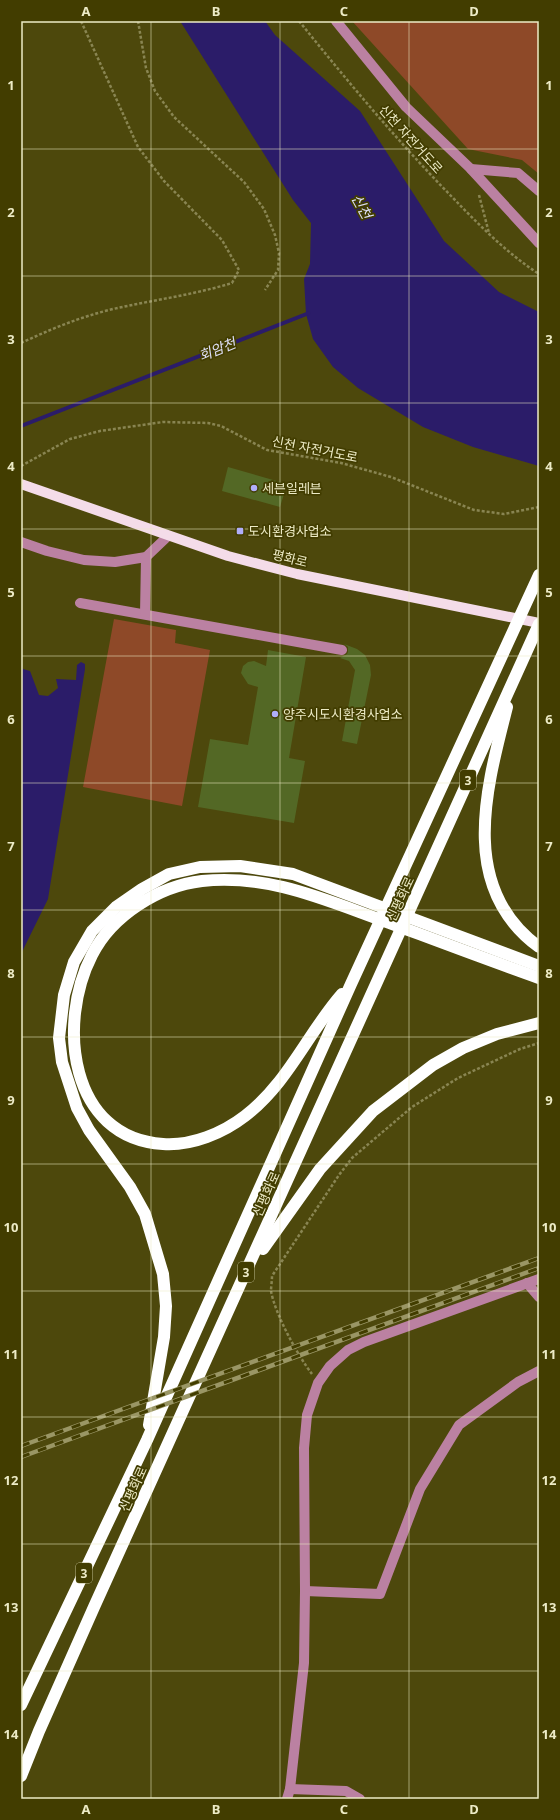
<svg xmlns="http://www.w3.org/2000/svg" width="560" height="1820" viewBox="0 0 560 1820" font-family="'Noto Sans','Noto Sans KR',sans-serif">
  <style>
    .green { fill: #8e4928 }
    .water { fill: #2b1c69 }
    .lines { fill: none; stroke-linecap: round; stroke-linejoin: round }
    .stream { stroke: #2b1c69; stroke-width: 4 }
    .building { fill: #536825 }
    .path { stroke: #898552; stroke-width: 2.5; stroke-dasharray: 3 2; stroke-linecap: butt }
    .minor { stroke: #bb81a2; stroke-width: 10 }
    .major { stroke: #f4dce9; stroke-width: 10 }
    .highway { stroke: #fff; stroke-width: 12 }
    .rail-casing { stroke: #9a9665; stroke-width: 4.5 }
    .rail { stroke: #423d00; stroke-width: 3; stroke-dasharray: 9; stroke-linecap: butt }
    .grid { fill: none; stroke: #edebc6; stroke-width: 1; stroke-opacity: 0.55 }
    .poi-dot { fill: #b0aefa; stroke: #423d00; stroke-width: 1.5 }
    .labels { text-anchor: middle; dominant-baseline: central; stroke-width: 3.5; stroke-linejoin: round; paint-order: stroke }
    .shield { fill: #423d00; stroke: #bab78b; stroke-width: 1 }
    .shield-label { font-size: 12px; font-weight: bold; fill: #edebc6 }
    .street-label { font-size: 13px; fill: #edebc6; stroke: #423d00 }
    .poi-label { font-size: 13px; fill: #edebc6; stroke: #423d00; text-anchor: start }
    .water-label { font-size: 14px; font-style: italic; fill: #dfe0f7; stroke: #423d00 }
    .neatline { fill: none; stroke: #edebc6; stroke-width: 1.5 }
    .grid-label { font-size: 13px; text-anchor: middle; font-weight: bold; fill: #edebc6 }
  </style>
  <rect width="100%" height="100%" fill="#4d480c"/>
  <g class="green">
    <path d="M 352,21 L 539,21 L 539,174 L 522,160 L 468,149 Z"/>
    <path d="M 114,619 L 176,630 L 175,643 L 210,650 L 182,806 L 83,787 Z"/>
  </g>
  <g class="water">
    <path d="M 180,21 L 265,21 L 275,35 L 360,111 L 444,241 L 499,292 L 539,312 L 539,466 L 473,447 L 423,427 L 358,388 L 333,367 L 313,339 L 306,314 L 304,279 L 310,264 L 311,223 L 293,200 Z"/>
    <path d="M 81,662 L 85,664 L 85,669 L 48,899 L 21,954 L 21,665 L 23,669 L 30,671 L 39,695 L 48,696 L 58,688 L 56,679 L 76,680 L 77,665 Z"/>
  </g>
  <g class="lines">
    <path class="stream" d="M 21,426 L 309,313"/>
  </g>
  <g class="building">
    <path d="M 228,467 L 287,484 L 280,507 L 222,491 Z"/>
    <path d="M 344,644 L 357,649 L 365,655 L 370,665 L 371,675 L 357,744 L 342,741 L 355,670 L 349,661 L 340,658 L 347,654 L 348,652 L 348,647 Z"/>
    <path d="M 268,650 L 306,657 L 289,758 L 305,761 L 294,823 L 198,807 L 210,739 L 248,745 L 258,687 L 248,684 L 241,673 L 243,666 L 248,662 L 254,661 L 266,666 Z"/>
  </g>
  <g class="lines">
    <g class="path">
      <path d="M 138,21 L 146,68 L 155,91 L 174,117 L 244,182 L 264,209 L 275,235 L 279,253 L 278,270 L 265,290"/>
      <path d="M 299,21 C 349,83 399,143 455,200 C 480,226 508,254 539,274"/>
      <path d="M 479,195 L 489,233"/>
      <path d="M 21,343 C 51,329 80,317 113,309 C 153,300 193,295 232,283 L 239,270 L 222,240 L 164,181 L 138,147 L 81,21"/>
      <path d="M 21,466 L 70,439 L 100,431 L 163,422 L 208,423 L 221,426 L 267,450 L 341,463 L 391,477 L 474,510 L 504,514 L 539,507"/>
      <path d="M 312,1374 C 298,1356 275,1314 271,1291 C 271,1287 272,1281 272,1276 L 339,1175 L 352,1158 L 412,1107 L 458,1078 L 520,1049 L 539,1043"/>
    </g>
    <g class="minor">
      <path d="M 336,21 L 406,107 L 471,169 L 539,243"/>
      <path d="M 471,169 L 518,173 L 539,191"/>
      <path d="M 21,542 L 47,551 L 84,560 L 115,562 L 146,557 L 168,536"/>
      <path d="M 80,603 L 342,650"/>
      <path d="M 145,614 L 146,557"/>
      <path d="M 527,1283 L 539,1297"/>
      <path d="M 305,1591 L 380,1594 L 420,1489 L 459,1425 L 518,1382 L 539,1371"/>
      <path d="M 290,1789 L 346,1791 L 360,1799"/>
      <path d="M 287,1799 L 290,1789 L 304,1663 L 305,1591 L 304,1448 L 307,1415 L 318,1383 L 330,1366 L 348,1350 L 364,1342 L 539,1279"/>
    </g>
    <path class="major" d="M 21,484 L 228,556 L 297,574 L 539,623"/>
    <g class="highway">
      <path d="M 507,707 C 486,789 458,888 539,947"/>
      <path d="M 342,994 C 307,1034 288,1083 245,1116 C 223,1133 192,1146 163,1144 C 69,1138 57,1023 92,955 C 112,915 159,886 202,881 C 270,874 325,900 387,922 C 438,941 488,960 539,978"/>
      <path d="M 263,1249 L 320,1169 L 373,1111 L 433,1065 L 463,1048 L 497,1034 L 539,1023"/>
      <path d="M 149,1425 L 164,1337 L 166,1306 L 163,1274 L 145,1214 L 130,1187 L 89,1130 L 77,1108 L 62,1062 L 59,1038 L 64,995 L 74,962 L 92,931 L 116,907 L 142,889 L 169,874 L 200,867 L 240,866 L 293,874 L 539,966"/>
      <path d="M 21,1705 L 147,1440 L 351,984 L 539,575"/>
      <path d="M 21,1776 L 39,1731 L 94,1607 L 539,624"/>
    </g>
    <defs>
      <g id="rail">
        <path d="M 21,1446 L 539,1258"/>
        <path d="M 21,1457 L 539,1268"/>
      </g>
    </defs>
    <use href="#rail" class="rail-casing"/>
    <use href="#rail" class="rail"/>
  </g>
  <path class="grid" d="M 151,21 L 151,1799M 280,21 L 280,1799M 409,21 L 409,1799M 21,149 L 539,149M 21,276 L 539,276M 21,403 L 539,403M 21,529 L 539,529M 21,656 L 539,656M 21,783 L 539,783M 21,910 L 539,910M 21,1037 L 539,1037M 21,1164 L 539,1164M 21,1291 L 539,1291M 21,1417 L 539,1417M 21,1544 L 539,1544M 21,1671 L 539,1671"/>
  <g class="poi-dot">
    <circle cx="254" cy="488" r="4"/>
    <rect x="236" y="527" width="8" height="8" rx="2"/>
    <circle cx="275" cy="714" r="4"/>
  </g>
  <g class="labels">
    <g class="shield">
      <rect x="460" y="770" width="16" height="20" rx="3"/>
      <rect x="238" y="1262" width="16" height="20" rx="3"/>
      <rect x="76" y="1563" width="16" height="20" rx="3"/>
    </g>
    <g class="shield-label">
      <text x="468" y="780">3</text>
      <text x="246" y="1272">3</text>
      <text x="84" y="1573">3</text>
    </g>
    <g class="street-label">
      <text transform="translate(411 139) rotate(48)">신천 자전거도로</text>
      <text transform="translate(315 449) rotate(11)">신천 자전거도로</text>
      <text transform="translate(290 558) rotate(14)">평화로</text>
      <text transform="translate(400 899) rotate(-65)">신평화로</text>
      <text transform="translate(266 1194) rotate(-66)">신평화로</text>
      <text transform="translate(133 1489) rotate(-66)">신평화로</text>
    </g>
    <g class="poi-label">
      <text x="262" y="488">세븐일레븐</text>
      <text x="248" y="531">도시환경사업소</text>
      <text x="283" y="714">양주시도시환경사업소</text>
    </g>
    <g class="water-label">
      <text transform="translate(362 206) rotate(61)">신천</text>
      <text transform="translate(217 349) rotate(-22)">회암천</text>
    </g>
  </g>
  <rect width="560" height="1820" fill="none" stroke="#423d00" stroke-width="44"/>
  <rect x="22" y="22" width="516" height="1776" class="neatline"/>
  <g class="grid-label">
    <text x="86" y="16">A</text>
    <text x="216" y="16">B</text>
    <text x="344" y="16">C</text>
    <text x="474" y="16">D</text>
    <text x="11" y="90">1</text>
    <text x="549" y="90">1</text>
    <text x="11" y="217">2</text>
    <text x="549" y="217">2</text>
    <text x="11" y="344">3</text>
    <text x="549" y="344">3</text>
    <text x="11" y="471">4</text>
    <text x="549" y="471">4</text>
    <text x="11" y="597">5</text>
    <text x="549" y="597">5</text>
    <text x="11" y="724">6</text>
    <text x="549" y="724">6</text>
    <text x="11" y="851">7</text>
    <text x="549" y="851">7</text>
    <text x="11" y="978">8</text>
    <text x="549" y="978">8</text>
    <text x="11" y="1105">9</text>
    <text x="549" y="1105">9</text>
    <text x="11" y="1232">10</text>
    <text x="549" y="1232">10</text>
    <text x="11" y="1359">11</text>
    <text x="549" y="1359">11</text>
    <text x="11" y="1485">12</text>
    <text x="549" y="1485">12</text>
    <text x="11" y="1612">13</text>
    <text x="549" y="1612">13</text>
    <text x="11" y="1739">14</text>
    <text x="549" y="1739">14</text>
    <text x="86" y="1814">A</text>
    <text x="216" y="1814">B</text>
    <text x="344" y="1814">C</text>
    <text x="474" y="1814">D</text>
  </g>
</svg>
